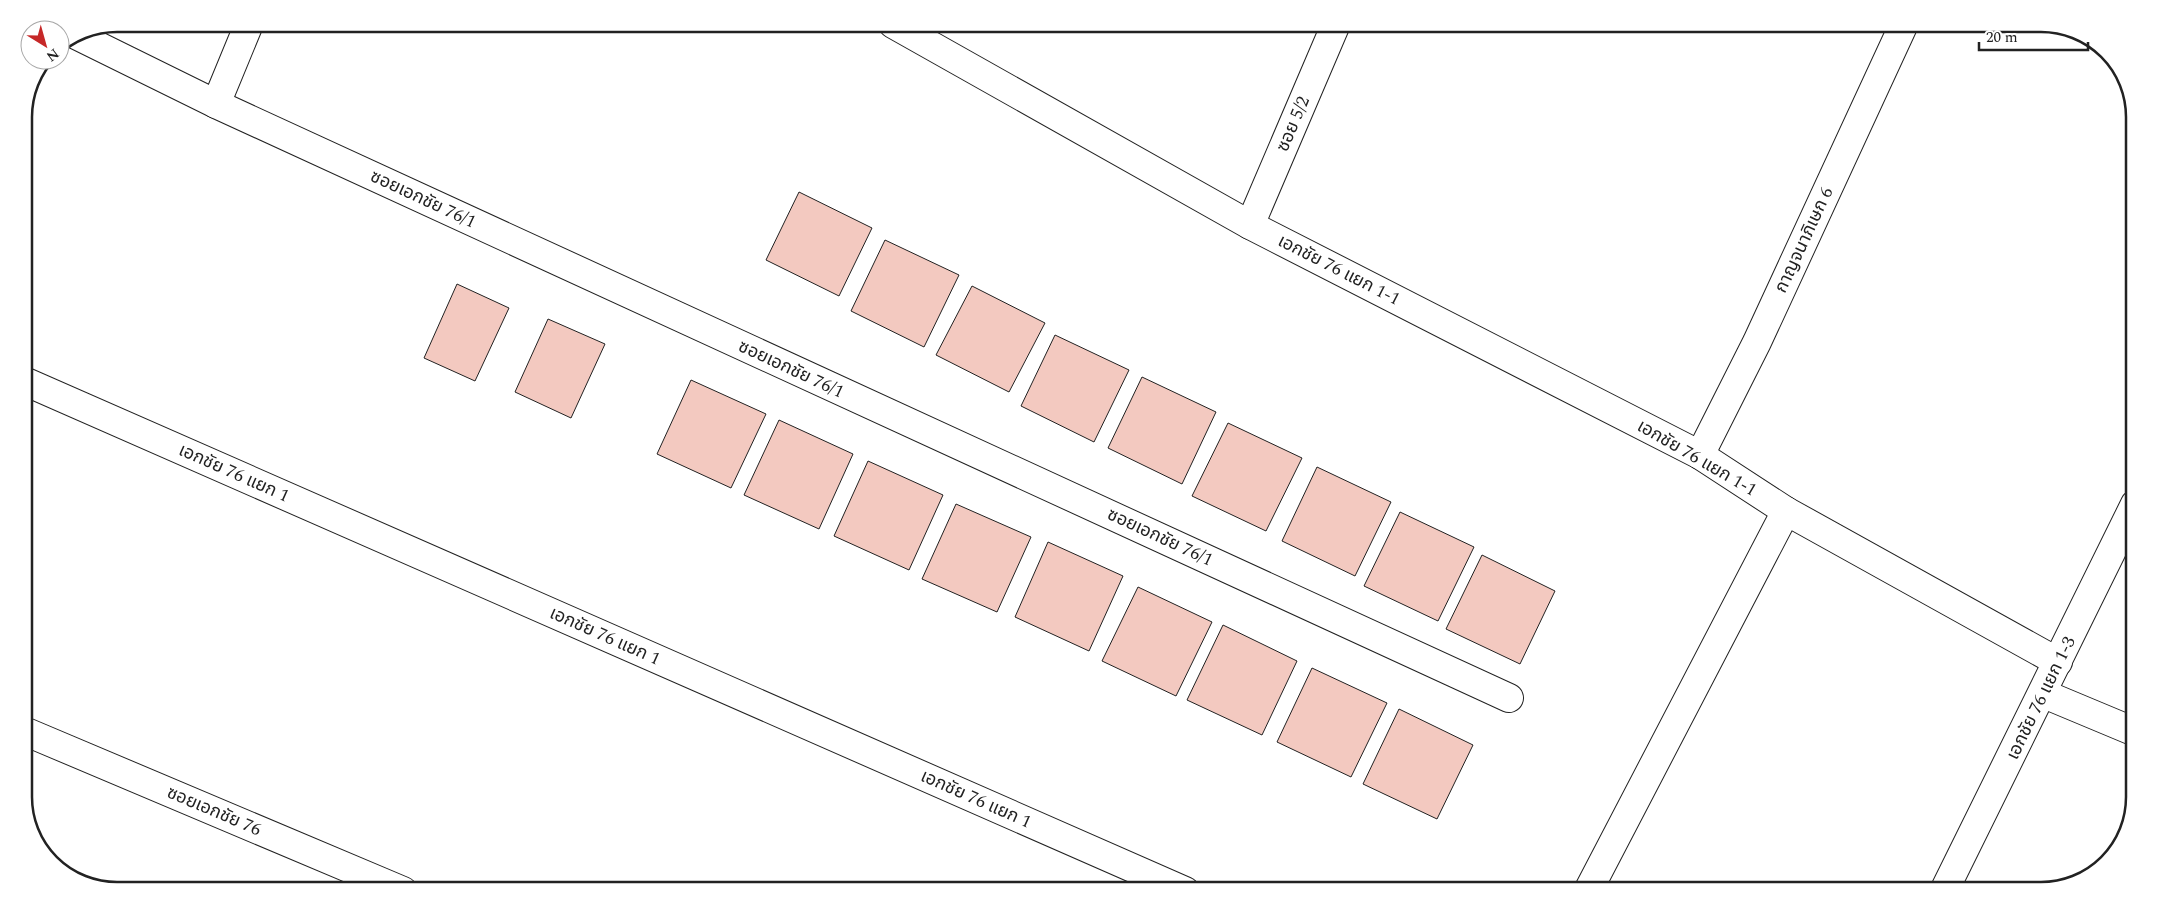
<svg xmlns="http://www.w3.org/2000/svg" width="2159" height="915" viewBox="0 0 2159 915" font-family="Spectral,'Noto Sans Thai',serif">
  <style>
    .building { fill: #f3c9c0; stroke: #222 }
    .lines { fill: none; stroke-linecap: round; stroke-linejoin: round }
    .minor-casing { stroke: #222; stroke-width: 30 }
    .minor { stroke: #fff; stroke-width: 28 }
    .labels { text-anchor: middle; dominant-baseline: central; stroke-width: 4; stroke-linejoin: round; paint-order: stroke }
    .street-label { font-size: 18px; fill: #222; stroke: #fff }
    .rim { fill: none; stroke: #222; stroke-width: 2.5 }
  </style>
  <rect width="100%" height="100%" fill="#fff"/>
  <g class="building">
    <path d="M 799,192 L 872,228 L 839,296 L 766,260 Z"/>
    <path d="M 885,240 L 959,275 L 924,347 L 851,311 Z"/>
    <path d="M 457,284 L 509,308 L 475,381 L 424,358 Z"/>
    <path d="M 972,286 L 1045,323 L 1009,392 L 936,355 Z"/>
    <path d="M 548,319 L 605,344 L 571,418 L 515,392 Z"/>
    <path d="M 1055,335 L 1129,370 L 1094,442 L 1021,406 Z"/>
    <path d="M 1142,377 L 1216,412 L 1182,484 L 1108,448 Z"/>
    <path d="M 691,380 L 766,414 L 731,488 L 657,454 Z"/>
    <path d="M 779,420 L 853,454 L 819,529 L 744,495 Z"/>
    <path d="M 1228,423 L 1302,458 L 1266,531 L 1192,496 Z"/>
    <path d="M 868,461 L 943,495 L 909,570 L 834,536 Z"/>
    <path d="M 1317,467 L 1391,502 L 1355,576 L 1282,541 Z"/>
    <path d="M 956,504 L 1031,537 L 997,612 L 922,579 Z"/>
    <path d="M 1400,512 L 1474,547 L 1438,621 L 1364,586 Z"/>
    <path d="M 1048,542 L 1123,576 L 1089,651 L 1015,617 Z"/>
    <path d="M 1482,555 L 1555,591 L 1520,664 L 1446,629 Z"/>
    <path d="M 1138,587 L 1212,622 L 1176,696 L 1102,661 Z"/>
    <path d="M 1223,625 L 1297,661 L 1262,735 L 1187,700 Z"/>
    <path d="M 1312,668 L 1387,703 L 1351,777 L 1277,742 Z"/>
    <path d="M 1399,709 L 1473,745 L 1437,819 L 1363,784 Z"/>
  </g>
  <g class="lines">
    <defs>
      <g id="minor">
        <path d="M 893,24 L 1250,225 L 1700,455 L 1786,511 L 2058,662"/>
        <path d="M 76,35 L 216,104 L 1509,698"/>
        <path d="M 216,104 L 249,24"/>
        <path d="M 1250,225 L 1336,24"/>
        <path d="M 24,381 L 1185,891"/>
        <path d="M 1700,455 L 1757,342 L 1904,24"/>
        <path d="M 2044,694 L 2135,732"/>
        <path d="M 24,731 L 403,891"/>
        <path d="M 1588,891 L 1786,511"/>
        <path d="M 1944,891 L 2135,504"/>
      </g>
    </defs>
    <use href="#minor" class="minor-casing"/>
    <use href="#minor" class="minor"/>
  </g>
  <g class="labels">
    <g class="street-label">
      <text transform="translate(1293 124) rotate(-67)">ซอย 5/2</text>
      <text transform="translate(423 199) rotate(25)">ซอยเอกชัย 76/1</text>
      <text transform="translate(1804 240) rotate(-65)">กาญจนาภิเษก 6</text>
      <text transform="translate(1339 270) rotate(27)">เอกชัย 76 แยก 1-1</text>
      <text transform="translate(791 369) rotate(25)">ซอยเอกชัย 76/1</text>
      <text transform="translate(1697 458) rotate(30)">เอกชัย 76 แยก 1-1</text>
      <text transform="translate(234 473) rotate(24)">เอกชัย 76 แยก 1</text>
      <text transform="translate(1160 537) rotate(25)">ซอยเอกชัย 76/1</text>
      <text transform="translate(605 636) rotate(24)">เอกชัย 76 แยก 1</text>
      <text transform="translate(2041 698) rotate(-64)">เอกชัย 76 แยก 1-3</text>
      <text transform="translate(976 799) rotate(24)">เอกชัย 76 แยก 1</text>
      <text transform="translate(214 811) rotate(23)">ซอยเอกชัย 76</text>
    </g>
  </g>
  <path d="M0 0H2159V915H0ZM117 32H2041A85 85 0 0 1 2126 117V797A85 85 0 0 1 2041 882H117A85 85 0 0 1 32 797V117A85 85 0 0 1 117 32Z" fill="#fff" fill-rule="evenodd"/>
  <path class="rim" d="M117 32H2041A85 85 0 0 1 2126 117V797A85 85 0 0 1 2041 882H117A85 85 0 0 1 32 797V117A85 85 0 0 1 117 32Z"/>
  <g transform="translate(45 45) rotate(143)"><circle r="24" fill="#ffffff" stroke="#a7a7a7"/>
  <path d="M0-4L9 19L0 12L-9 19Z" fill="#c62828"/>
  <text y="-8" font-size="14" font-weight="bold" text-anchor="middle" fill="#222222">N</text>
  </g>
  <path d="M1979 42v8h109v-8" fill="none" stroke="#222222" stroke-width="2.5"/>
  <text x="1986" y="42" font-size="15" fill="#222222" stroke="#ffffff" stroke-width="4" paint-order="stroke">20 m</text>
</svg>
